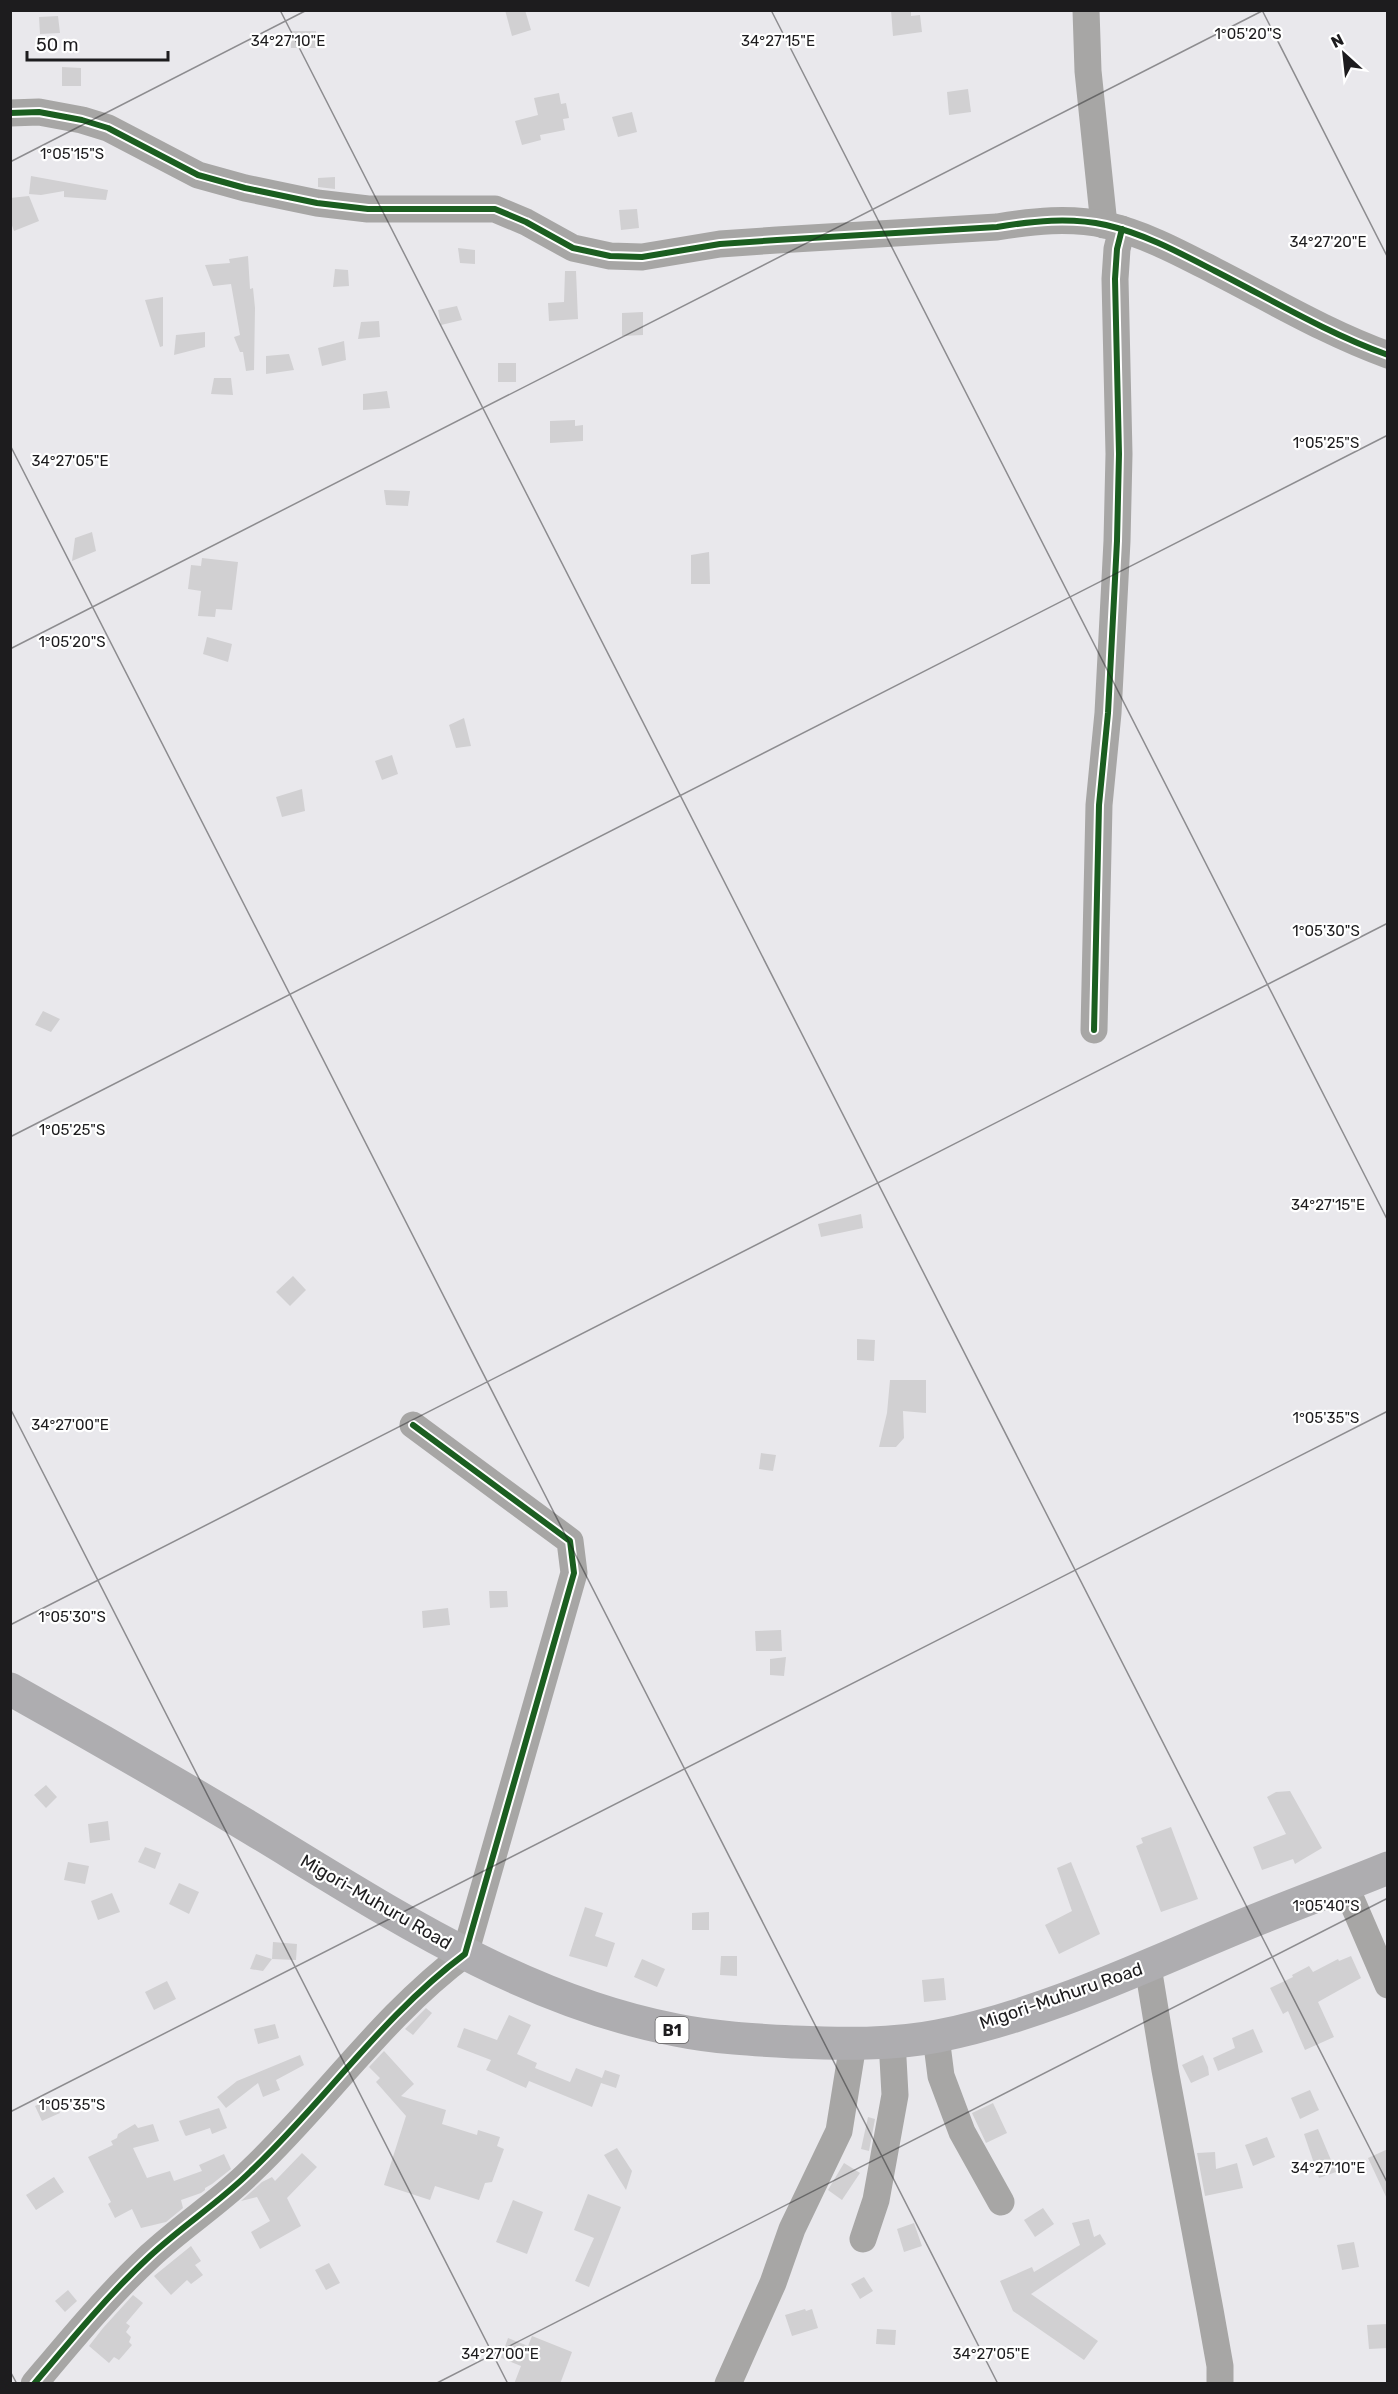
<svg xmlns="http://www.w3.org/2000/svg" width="1398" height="2394" viewBox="0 0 1398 2394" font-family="Rubik,sans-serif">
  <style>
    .building { fill: #d1d0d2 }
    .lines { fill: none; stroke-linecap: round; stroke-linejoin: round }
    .minor { stroke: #a7a6a5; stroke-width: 27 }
    .highway { stroke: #aeadb0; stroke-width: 33 }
    .cycleway-casing { stroke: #fff; stroke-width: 10 }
    .cycleway { stroke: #1b5e20; stroke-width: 6 }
    .ticks { fill: none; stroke: #1d1c1e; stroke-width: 1.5; stroke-opacity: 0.45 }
    .labels { text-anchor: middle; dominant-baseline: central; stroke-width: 4.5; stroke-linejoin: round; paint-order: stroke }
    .shield { fill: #fff; stroke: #616062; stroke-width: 1.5 }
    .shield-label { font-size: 16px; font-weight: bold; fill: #1d1c1e }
    .street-label { font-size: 18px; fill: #1d1c1e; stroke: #fff }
    .ticks-label { font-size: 15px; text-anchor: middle; fill: #1d1c1e; stroke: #fff; stroke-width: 4.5; stroke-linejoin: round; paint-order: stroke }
  </style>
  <rect width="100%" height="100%" fill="#e9e8ec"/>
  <g class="building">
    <path d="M 505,10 L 525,10 L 531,30 L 512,36 Z"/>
    <path d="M 891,10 L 911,10 L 911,16 L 920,15 L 922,32 L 893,36 Z"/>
    <path d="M 58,16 L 60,33 L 40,34 L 39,17 Z"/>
    <rect x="291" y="31" width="25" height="17"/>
    <path d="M 62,67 L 81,68 L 81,86 L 62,86 Z"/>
    <path d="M 968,89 L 971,112 L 949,115 L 947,92 Z"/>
    <path d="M 559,93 L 561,104 L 566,103 L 569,118 L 563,119 L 565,130 L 540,135 L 541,140 L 522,145 L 515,121 L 538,115 L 534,98 Z"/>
    <path d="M 632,112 L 637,132 L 618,137 L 612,117 Z"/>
    <path d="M 31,176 L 108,190 L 106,200 L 64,197 L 64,191 L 41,195 L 29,194 Z"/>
    <path d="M 335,177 L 335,189 L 318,187 L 318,178 Z"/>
    <path d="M 29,196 L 39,221 L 14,231 L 10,220 L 10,198 Z"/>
    <path d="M 637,209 L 639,228 L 621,230 L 619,210 Z"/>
    <path d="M 458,248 L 475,250 L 475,264 L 460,263 Z"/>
    <path d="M 248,256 L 250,289 L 253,288 L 255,308 L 254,370 L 246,371 L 243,352 L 240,352 L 234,337 L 240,335 L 231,284 L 213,286 L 205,265 L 230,263 L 229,259 Z"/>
    <path d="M 335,269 L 348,270 L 349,286 L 333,287 Z"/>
    <path d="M 565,271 L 576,271 L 578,319 L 549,321 L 548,303 L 564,302 Z"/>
    <path d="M 163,297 L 163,346 L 160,347 L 145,300 Z"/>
    <path d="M 457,306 L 462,320 L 441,325 L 438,310 Z"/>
    <path d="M 643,312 L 643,335 L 622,336 L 622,313 Z"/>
    <path d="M 379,321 L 380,337 L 358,339 L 361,322 Z"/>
    <path d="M 205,332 L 205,347 L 174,355 L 176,335 Z"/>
    <path d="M 344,341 L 346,360 L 322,366 L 318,348 Z"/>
    <path d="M 289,354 L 294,370 L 266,374 L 266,356 Z"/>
    <rect x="498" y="363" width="18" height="19"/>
    <path d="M 214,378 L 231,378 L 233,395 L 211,394 Z"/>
    <path d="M 387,391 L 390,408 L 363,410 L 363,394 Z"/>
    <path d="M 575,420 L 575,426 L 583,425 L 583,441 L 550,443 L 550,421 Z"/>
    <path d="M 384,490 L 410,491 L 408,506 L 386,505 Z"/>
    <path d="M 92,532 L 96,551 L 72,561 L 75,538 Z"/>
    <path d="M 709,552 L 710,584 L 691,584 L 691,555 Z"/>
    <path d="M 202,558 L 238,562 L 232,610 L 216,609 L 215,617 L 198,616 L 201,591 L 188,589 L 191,565 L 201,566 Z"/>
    <path d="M 207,637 L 232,644 L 228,662 L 203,654 Z"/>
    <path d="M 464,718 L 471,746 L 456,748 L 449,725 Z"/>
    <path d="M 392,755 L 398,774 L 382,780 L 375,761 Z"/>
    <path d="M 302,789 L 305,811 L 282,817 L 276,797 Z"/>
    <path d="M 43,1011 L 60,1019 L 51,1032 L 35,1025 Z"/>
    <path d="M 861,1214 L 863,1228 L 821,1237 L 818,1224 Z"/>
    <path d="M 293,1276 L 306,1290 L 290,1306 L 276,1292 Z"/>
    <path d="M 857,1339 L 875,1340 L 874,1361 L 857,1360 Z"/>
    <path d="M 890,1380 L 926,1380 L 926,1413 L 903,1411 L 904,1438 L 896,1447 L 879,1447 L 887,1413 Z"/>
    <path d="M 761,1453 L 776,1455 L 773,1471 L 759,1469 Z"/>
    <path d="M 489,1591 L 507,1591 L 508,1607 L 490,1608 Z"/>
    <path d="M 448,1608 L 450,1625 L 423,1628 L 422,1611 Z"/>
    <path d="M 781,1630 L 782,1651 L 756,1651 L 755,1631 Z"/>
    <path d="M 786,1657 L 784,1676 L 770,1675 L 770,1659 Z"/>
    <path d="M 46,1785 L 57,1797 L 46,1808 L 34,1795 Z"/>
    <path d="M 1290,1791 L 1322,1848 L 1295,1864 L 1293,1859 L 1262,1870 L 1253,1847 L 1286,1834 L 1267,1797 L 1276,1792 Z"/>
    <path d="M 108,1821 L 110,1840 L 90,1843 L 88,1824 Z"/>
    <path d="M 1171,1827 L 1198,1899 L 1161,1912 L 1136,1846 L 1143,1843 L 1141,1838 Z"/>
    <path d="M 145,1847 L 161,1853 L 155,1869 L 138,1862 Z"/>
    <path d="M 68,1862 L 89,1866 L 85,1884 L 64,1880 Z"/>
    <path d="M 1071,1862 L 1100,1934 L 1059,1954 L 1045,1925 L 1072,1911 L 1057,1868 Z"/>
    <path d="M 179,1883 L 199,1892 L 189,1914 L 169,1904 Z"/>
    <path d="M 112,1893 L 120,1912 L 98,1920 L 91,1901 Z"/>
    <path d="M 585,1907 L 603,1913 L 595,1936 L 615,1943 L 607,1967 L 569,1956 Z"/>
    <path d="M 709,1912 L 709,1930 L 692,1930 L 692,1913 Z"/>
    <path d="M 273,1942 L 297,1944 L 296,1960 L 272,1959 Z"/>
    <path d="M 256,1954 L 272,1959 L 263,1971 L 250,1969 Z"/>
    <path d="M 721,1956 L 737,1956 L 737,1976 L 720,1975 Z"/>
    <path d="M 1351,1956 L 1361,1978 L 1318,2002 L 1334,2037 L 1305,2050 L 1288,2011 L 1283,2014 L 1270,1988 L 1293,1977 L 1292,1975 L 1309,1966 L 1313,1972 L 1338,1959 L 1339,1961 Z"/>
    <path d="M 642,1959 L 665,1969 L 657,1987 L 634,1977 Z"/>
    <path d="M 944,1978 L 946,2000 L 924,2002 L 922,1980 Z"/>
    <path d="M 167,1981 L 176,1999 L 154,2010 L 145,1992 Z"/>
    <path d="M 426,2008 L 432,2013 L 413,2035 L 405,2029 Z"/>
    <path d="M 509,2015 L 531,2025 L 517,2054 L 537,2063 L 535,2068 L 570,2082 L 576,2068 L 602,2078 L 605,2070 L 620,2075 L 616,2088 L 601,2083 L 592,2107 L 529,2081 L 526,2088 L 486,2070 L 491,2060 L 457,2047 L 464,2028 L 497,2040 Z"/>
    <path d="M 275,2024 L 279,2038 L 258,2044 L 254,2029 Z"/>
    <path d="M 1253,2029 L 1263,2052 L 1218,2071 L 1213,2058 L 1235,2048 L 1232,2038 Z"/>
    <path d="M 384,2051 L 414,2084 L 401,2096 L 446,2110 L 442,2124 L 477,2135 L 478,2130 L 500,2137 L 497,2146 L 504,2149 L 492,2182 L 485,2183 L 479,2200 L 435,2186 L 430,2200 L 384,2185 L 406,2116 L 376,2082 L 380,2078 L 369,2067 Z"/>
    <path d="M 300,2055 L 304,2065 L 276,2080 L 280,2090 L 263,2097 L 258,2083 L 226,2108 L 217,2097 L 237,2081 Z"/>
    <path d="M 1203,2055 L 1208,2067 L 1209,2075 L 1191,2083 L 1182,2065 Z"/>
    <path d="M 1310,2090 L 1319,2110 L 1300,2119 L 1291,2098 Z"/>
    <path d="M 53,2098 L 60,2113 L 42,2121 L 35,2106 Z"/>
    <path d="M 993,2103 L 1007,2133 L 986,2143 L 972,2113 Z"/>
    <path d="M 219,2108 L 227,2128 L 212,2134 L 210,2128 L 186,2136 L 185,2135 L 179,2121 Z"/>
    <path d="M 868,2117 L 875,2119 L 869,2151 L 861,2149 Z"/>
    <path d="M 135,2124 L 138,2128 L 153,2124 L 159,2141 L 133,2148 L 147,2178 L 170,2171 L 174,2181 L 202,2171 L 199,2165 L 224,2154 L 231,2169 L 212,2184 L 205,2188 L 205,2190 L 201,2193 L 181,2200 L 183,2208 L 166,2222 L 141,2228 L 132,2209 L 115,2218 L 108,2204 L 111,2202 L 88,2157 L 113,2145 L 111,2141 L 117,2138 L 118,2134 Z"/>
    <path d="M 1318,2129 L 1336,2172 L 1319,2178 L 1304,2134 Z"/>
    <path d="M 1267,2137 L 1275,2157 L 1253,2166 L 1245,2145 Z"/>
    <path d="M 617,2148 L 632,2171 L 626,2190 L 604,2155 Z"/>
    <path d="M 1388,2149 L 1388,2201 L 1368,2158 Z"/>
    <path d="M 1215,2152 L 1216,2169 L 1237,2163 L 1243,2188 L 1205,2196 L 1197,2153 Z"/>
    <path d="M 302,2153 L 317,2167 L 287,2198 L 301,2226 L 260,2249 L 251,2232 L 270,2221 L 257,2197 L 241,2201 L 262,2182 L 272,2177 L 275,2181 Z"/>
    <path d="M 844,2163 L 860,2173 L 842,2200 L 828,2190 Z"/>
    <path d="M 54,2177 L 64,2192 L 36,2210 L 26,2195 Z"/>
    <path d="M 588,2194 L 621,2207 L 589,2287 L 575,2281 L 594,2238 L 574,2230 Z"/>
    <path d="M 513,2200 L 543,2212 L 527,2254 L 496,2242 Z"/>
    <path d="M 1043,2208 L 1054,2224 L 1035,2237 L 1024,2220 Z"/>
    <path d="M 1089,2219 L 1094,2237 L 1100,2234 L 1106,2244 L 1031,2294 L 1098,2341 L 1084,2360 L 1013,2311 L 1000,2281 L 1032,2267 L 1034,2272 L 1080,2245 L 1072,2223 Z"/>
    <path d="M 914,2223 L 922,2246 L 904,2252 L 897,2229 Z"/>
    <path d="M 1354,2242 L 1359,2267 L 1342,2270 L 1337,2245 Z"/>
    <path d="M 191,2246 L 201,2261 L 195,2265 L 203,2275 L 191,2284 L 187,2280 L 171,2295 L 154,2276 Z"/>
    <path d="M 329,2263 L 340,2283 L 326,2290 L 315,2270 Z"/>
    <path d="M 864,2277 L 873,2291 L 860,2299 L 851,2284 Z"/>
    <path d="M 68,2290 L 77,2301 L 65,2312 L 55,2301 Z"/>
    <path d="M 133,2295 L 143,2303 L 126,2323 L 130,2326 L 126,2332 L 131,2337 L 129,2342 L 132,2345 L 119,2360 L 114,2357 L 109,2363 L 89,2346 L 103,2328 Z"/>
    <path d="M 805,2309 L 806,2311 L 812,2309 L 818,2328 L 792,2336 L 785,2315 Z"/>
    <path d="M 1388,2324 L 1388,2348 L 1369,2349 L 1367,2325 Z"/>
    <path d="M 877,2329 L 896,2330 L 895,2345 L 876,2344 Z"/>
    <path d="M 532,2336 L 572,2352 L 560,2384 L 514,2384 L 521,2366 L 501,2358 L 508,2338 L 528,2346 Z"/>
  </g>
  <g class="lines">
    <g class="minor">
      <path d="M 1086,10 L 1088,71 L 1104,225"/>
      <path d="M 10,113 L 39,112 L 82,120 L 108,128 L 198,175 L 245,188 L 317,203 L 368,209 L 495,209 L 526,222 L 573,248 L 610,256 L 642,257 L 720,244 L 777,240 L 997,227 C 1033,221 1070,217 1106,225 C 1145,234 1180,253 1215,271 C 1272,300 1327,333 1388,355"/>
      <path d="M 1094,1030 L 1099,805 L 1108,713 L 1117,541 L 1119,454 L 1115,279 L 1117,249 L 1122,229"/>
      <path d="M 1345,1885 L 1388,1985"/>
      <path d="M 1148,1967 L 1165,2070 L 1210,2310 L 1220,2366 L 1220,2384"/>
      <path d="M 936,2037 L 941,2076 L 962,2132 L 1001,2202"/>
      <path d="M 863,2239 L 876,2200 L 895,2095 L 892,2040"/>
      <path d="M 34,2384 C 71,2340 108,2295 150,2256 C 182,2226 220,2202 251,2171 C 325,2101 383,2015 465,1954 L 574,1573 L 570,1541 L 413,1425"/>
      <path d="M 728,2384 L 773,2283 L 792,2229 L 839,2131 L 853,2044"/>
    </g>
    <path class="highway" d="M 10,1689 C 89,1733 167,1778 244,1824 C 380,1906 518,2000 676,2030 C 715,2038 756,2040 795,2042 C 841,2044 893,2045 938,2036 C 1043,2015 1142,1967 1241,1926 C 1289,1906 1339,1888 1388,1868"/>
    <defs>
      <g id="cycleway">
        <path d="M 10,113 L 39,112 L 82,120 L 108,128 L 198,175 L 245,188 L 317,203 L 368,209 L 495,209 L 526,222 L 573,248 L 610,256 L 642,257 L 720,244 L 777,240 L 997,227 C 1033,221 1070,217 1106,225 C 1145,234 1180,253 1215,271 C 1272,300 1327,333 1388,355"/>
        <path d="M 1094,1030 L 1099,805 L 1108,713 L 1117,541 L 1119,454 L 1115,279 L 1117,249 L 1122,229"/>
        <path d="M 34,2384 C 71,2340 108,2295 150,2256 C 182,2226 220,2202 251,2171 C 325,2101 383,2015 465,1954 L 574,1573 L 570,1541 L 413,1425"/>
      </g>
    </defs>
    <use href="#cycleway" class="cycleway-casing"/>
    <use href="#cycleway" class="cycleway"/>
  </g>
  <path class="ticks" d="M 280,10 L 1388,2184M 771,10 L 1388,1221M 1262,10 L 1388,258M 10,162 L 307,10M 10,445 L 998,2384M 10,649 L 1264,10M 10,1137 L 1388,435M 10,1408 L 508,2384M 10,1625 L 1388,923M 10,2112 L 1388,1411M 10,2371 L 17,2384M 435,2384 L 1388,1898"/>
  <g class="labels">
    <rect class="shield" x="655.5" y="2017" width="33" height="26" rx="4.5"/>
    <g class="shield-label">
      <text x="672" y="2030">B1</text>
    </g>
    <g class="street-label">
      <text transform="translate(376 1902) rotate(30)">Migori-Muhuru Road</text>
      <text transform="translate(1061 1996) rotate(-19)">Migori-Muhuru Road</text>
    </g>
  </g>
  <g class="ticks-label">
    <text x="1248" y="39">1°05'20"S</text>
    <text x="288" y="46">34°27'10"E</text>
    <text x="778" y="46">34°27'15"E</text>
    <text x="72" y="159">1°05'15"S</text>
    <text x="1328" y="247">34°27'20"E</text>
    <text x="1326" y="448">1°05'25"S</text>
    <text x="70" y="466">34°27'05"E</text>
    <text x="72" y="647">1°05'20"S</text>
    <text x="1326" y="936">1°05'30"S</text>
    <text x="72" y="1135">1°05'25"S</text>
    <text x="1328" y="1210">34°27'15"E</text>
    <text x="1326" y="1423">1°05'35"S</text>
    <text x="70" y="1430">34°27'00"E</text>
    <text x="72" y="1622">1°05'30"S</text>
    <text x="1326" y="1911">1°05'40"S</text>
    <text x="72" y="2110">1°05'35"S</text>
    <text x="1328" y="2173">34°27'10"E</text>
    <text x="500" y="2359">34°27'00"E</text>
    <text x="991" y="2359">34°27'05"E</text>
  </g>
  <rect width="1398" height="2394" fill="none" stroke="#1d1c1e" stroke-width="24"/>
  <g transform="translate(1344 54) rotate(333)" stroke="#ffffff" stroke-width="4.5" paint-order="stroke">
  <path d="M0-4.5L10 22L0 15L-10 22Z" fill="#1d1c1e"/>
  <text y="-9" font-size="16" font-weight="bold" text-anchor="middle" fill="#1d1c1e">N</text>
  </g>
  <path d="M27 51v9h141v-9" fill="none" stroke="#1d1c1e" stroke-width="3"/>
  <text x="36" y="51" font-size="18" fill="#1d1c1e" stroke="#ffffff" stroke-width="4.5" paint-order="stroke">50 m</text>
</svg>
